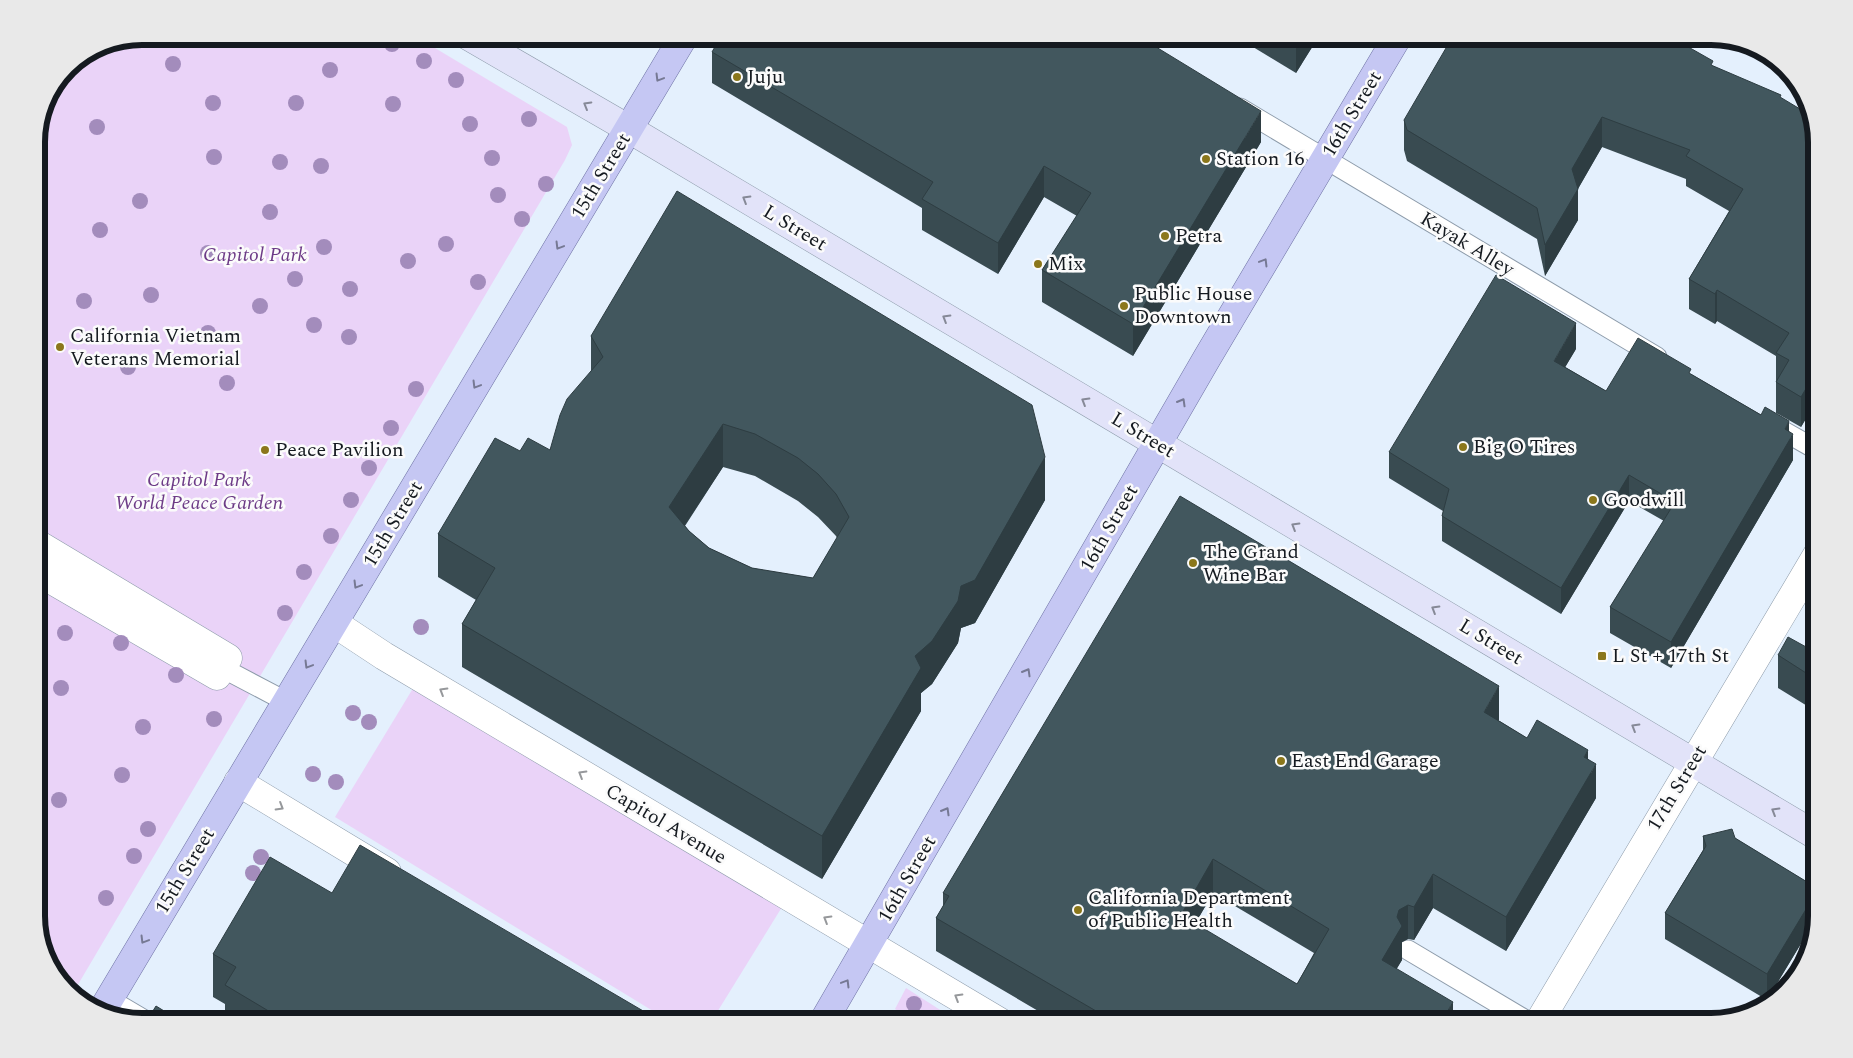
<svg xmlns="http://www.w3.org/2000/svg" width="1853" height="1058" viewBox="0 0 1853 1058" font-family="Spectral,serif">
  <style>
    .green { fill: #ead3f8 }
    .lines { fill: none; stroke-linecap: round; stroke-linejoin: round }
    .service-casing { stroke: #8d9baa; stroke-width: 21 }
    .pedestrian-casing { stroke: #8d9baa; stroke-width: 29 }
    .minor-casing { stroke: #8d9baa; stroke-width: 29 }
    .tertiary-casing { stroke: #8d9baa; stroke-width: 29 }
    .secondary-casing { stroke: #8d9baa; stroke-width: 29 }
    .primary-casing { stroke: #6e72a4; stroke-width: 29 }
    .service { stroke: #fff; stroke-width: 19 }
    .pedestrian { stroke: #fff; stroke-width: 28 }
    .minor { stroke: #fff; stroke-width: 28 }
    .tertiary { stroke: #fff; stroke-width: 28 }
    .secondary { stroke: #e2e3f9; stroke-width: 28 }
    .primary { stroke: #c5c7f3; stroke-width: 28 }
    .tree { fill: #a38cbc }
    .wall { fill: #394b51; fill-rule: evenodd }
    .shaded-wall { fill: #2e3d42 }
    .building { fill: #42575e; stroke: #2e3d42; fill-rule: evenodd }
    .oneway { stroke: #767994 }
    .oneway2 { stroke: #868997 }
    .oneway3 { stroke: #96989b }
    .poi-dot { fill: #8b771b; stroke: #fbfbfb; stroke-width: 2 }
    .labels { text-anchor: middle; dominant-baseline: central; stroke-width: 5; stroke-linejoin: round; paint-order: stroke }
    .poi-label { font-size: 20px; fill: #151a20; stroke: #fbfbfb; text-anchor: start }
    .street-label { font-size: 20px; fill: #151a20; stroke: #fbfbfb }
    .park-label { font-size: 20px; font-style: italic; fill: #6d3b87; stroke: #fbfbfb }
    .rim { fill: none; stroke: #151a20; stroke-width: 6 }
  </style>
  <rect width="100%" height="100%" fill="#e4f0fd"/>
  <g class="green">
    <path d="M 142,36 L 415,36 L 567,127 L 572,145 L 565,160 L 73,993 L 54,975 L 36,923 L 36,135 L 44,101 L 67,67 L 102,44 Z"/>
    <path d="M 415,685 L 782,907 L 711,1022 L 671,1022 L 335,817 Z"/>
    <path d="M 906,988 L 959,1022 L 918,1022 L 895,1009 Z"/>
  </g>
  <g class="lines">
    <defs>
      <g id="service">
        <path d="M 1240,108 L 1657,357"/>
        <path d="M 1771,424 L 1817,450"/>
        <path d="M 230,672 L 287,702"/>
        <path d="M 1408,950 L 1529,1022"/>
        <path d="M 109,999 L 148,1022"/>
      </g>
      <path id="pedestrian" d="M 36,543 L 228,658 L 217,676 L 36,571"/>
      <path id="minor" d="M 1539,1022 L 1817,555"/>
      <g id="tertiary">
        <path d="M 334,623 L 384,656 L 1000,1022"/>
        <path d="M 238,782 L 387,872"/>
      </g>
      <path id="secondary" d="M 468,36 L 629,129 L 1817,836"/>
      <g id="primary">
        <path d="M 102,1011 L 684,36"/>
        <path d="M 823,1022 L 1207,358 L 1398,36"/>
      </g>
    </defs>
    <use href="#service" class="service-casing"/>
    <use href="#pedestrian" class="pedestrian-casing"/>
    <use href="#minor" class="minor-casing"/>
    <use href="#tertiary" class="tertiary-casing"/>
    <use href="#secondary" class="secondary-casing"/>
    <use href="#primary" class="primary-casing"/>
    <use href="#service" class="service"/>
    <use href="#pedestrian" class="pedestrian"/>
    <use href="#minor" class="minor"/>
    <use href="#tertiary" class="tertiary"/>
    <use href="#secondary" class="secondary"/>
    <use href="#primary" class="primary"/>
  </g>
  <g class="tree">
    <circle cx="392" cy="44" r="8"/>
    <circle cx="424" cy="61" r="8"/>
    <circle cx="173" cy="64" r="8"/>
    <circle cx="330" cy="70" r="8"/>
    <circle cx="456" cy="80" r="8"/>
    <circle cx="213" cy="103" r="8"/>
    <circle cx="296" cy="103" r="8"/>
    <circle cx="393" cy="104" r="8"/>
    <circle cx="529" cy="119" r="8"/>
    <circle cx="470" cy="124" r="8"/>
    <circle cx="97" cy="127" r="8"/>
    <circle cx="214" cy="157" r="8"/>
    <circle cx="492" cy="158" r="8"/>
    <circle cx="280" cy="162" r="8"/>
    <circle cx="321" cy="166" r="8"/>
    <circle cx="546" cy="184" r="8"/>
    <circle cx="498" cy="195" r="8"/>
    <circle cx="140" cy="201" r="8"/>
    <circle cx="270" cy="212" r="8"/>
    <circle cx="522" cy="219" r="8"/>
    <circle cx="100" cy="230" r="8"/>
    <circle cx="446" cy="244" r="8"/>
    <circle cx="324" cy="247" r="8"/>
    <circle cx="208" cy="253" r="8"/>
    <circle cx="408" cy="261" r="8"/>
    <circle cx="295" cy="279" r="8"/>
    <circle cx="478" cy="282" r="8"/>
    <circle cx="350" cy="289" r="8"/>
    <circle cx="151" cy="295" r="8"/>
    <circle cx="84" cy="301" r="8"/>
    <circle cx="260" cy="306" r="8"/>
    <circle cx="314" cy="325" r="8"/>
    <circle cx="208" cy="333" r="8"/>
    <circle cx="349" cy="337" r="8"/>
    <circle cx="128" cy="367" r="8"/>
    <circle cx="227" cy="383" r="8"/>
    <circle cx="416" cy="389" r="8"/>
    <circle cx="391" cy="428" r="8"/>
    <circle cx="369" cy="468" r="8"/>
    <circle cx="351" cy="500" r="8"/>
    <circle cx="331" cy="536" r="8"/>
    <circle cx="304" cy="572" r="8"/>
    <circle cx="285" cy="613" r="8"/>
    <circle cx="421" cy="627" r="8"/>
    <circle cx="65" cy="633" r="8"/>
    <circle cx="121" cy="643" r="8"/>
    <circle cx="176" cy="675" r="8"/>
    <circle cx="61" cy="688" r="8"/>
    <circle cx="353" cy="713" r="8"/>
    <circle cx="214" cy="719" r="8"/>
    <circle cx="369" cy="722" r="8"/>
    <circle cx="143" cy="727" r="8"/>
    <circle cx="313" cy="774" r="8"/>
    <circle cx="122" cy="775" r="8"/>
    <circle cx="336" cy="782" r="8"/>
    <circle cx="59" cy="800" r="8"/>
    <circle cx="148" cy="829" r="8"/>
    <circle cx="134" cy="856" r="8"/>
    <circle cx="261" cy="857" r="8"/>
    <circle cx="253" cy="873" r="8"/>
    <circle cx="106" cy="898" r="8"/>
    <circle cx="914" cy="1004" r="8"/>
  </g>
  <g class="wall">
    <path d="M 1235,36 L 1319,36 L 1296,73 Z"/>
    <path d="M 712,52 L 1261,142 L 1133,356 L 1042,302 L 1042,270 L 1077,216 L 1044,197 L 998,274 L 922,230 L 922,208 L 712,83 Z"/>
    <path d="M 1713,66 L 1781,98 L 1817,135 L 1817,400 L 1801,427 L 1776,413 L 1776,356 L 1717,321 L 1715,324 L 1689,309 L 1689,279 L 1729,211 L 1686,186 L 1686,179 L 1602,147 L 1578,189 L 1578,220 L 1545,276 L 1537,239 L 1407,161 L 1404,150 L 1404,120 Z"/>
    <path d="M 591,336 L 1045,500 L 975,623 L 961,628 L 958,643 L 932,684 L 921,693 L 921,711 L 822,879 L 462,667 L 462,624 L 476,600 L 438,577 L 438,534 L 520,451 L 550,450 L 591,371 ZM 723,467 L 755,476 L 798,501 L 818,517 L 836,536 L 837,538 L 813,578 L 752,568 L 709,548 L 689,531 L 685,526 Z"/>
    <path d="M 1576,349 L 1565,367 L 1606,391 L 1691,374 L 1789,431 L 1793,460 L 1671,668 L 1610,633 L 1610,607 L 1664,521 L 1629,501 L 1561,614 L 1442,541 L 1442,516 L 1443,511 L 1389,478 L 1389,452 Z"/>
    <path d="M 1817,653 L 1817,712 L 1778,688 L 1778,655 Z"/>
    <path d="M 1817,717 L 1817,761 L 1812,758 L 1812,725 Z"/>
    <path d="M 1498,720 L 1527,738 L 1588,759 L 1596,798 L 1506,951 L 1433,908 L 1414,940 L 1408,939 L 1402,942 L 1402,960 L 1396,969 L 1453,1022 L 1057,1022 L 936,951 L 936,918 L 943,906 L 943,893 L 1499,720 ZM 1213,893 L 1314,953 L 1297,984 L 1195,924 Z"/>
    <path d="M 1703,836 L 1735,838 L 1817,888 L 1817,917 L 1767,1000 L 1665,939 L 1665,913 L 1703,850 Z"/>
    <path d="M 332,893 L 662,1022 L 225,1022 L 225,1004 L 213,997 L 213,954 Z"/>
  </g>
  <g class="shaded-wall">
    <path d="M 1299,36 L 1319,36 L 1296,73 L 1296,42 Z"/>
    <path d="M 1261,111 L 1261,142 L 1133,356 L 1133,324 Z"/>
    <path d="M 1602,117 L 1602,147 L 1572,199 L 1572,169 Z"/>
    <path d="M 1044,166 L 1044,197 L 998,274 L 998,243 Z"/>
    <path d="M 1578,189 L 1578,220 L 1545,276 L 1545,245 Z"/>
    <path d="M 1717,290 L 1717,321 L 1715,324 L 1715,294 Z"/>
    <path d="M 1576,323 L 1576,349 L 1554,386 L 1554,361 Z"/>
    <path d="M 1817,370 L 1817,400 L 1801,427 L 1801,397 Z"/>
    <path d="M 1789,421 L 1789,441 L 1793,434 L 1793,460 L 1671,668 L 1671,642 Z"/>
    <path d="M 723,424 L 723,467 L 669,549 L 669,507 Z"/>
    <path d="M 1045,457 L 1045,500 L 975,623 L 961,628 L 958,643 L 932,684 L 921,693 L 921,711 L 822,879 L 822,836 L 915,656 Z"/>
    <path d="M 1629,475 L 1629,501 L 1561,614 L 1561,588 Z"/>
    <path d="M 1499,686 L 1499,720 L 1484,745 L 1484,712 Z"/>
    <path d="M 1588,750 L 1588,778 L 1596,764 L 1596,798 L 1506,951 L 1506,917 L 1584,757 Z"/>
    <path d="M 1213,859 L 1213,893 L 1181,948 L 1181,915 Z"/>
    <path d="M 1433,874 L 1433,908 L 1414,940 L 1414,907 Z"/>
    <path d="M 1817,891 L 1817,917 L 1767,1000 L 1767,974 Z"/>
    <path d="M 1408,905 L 1408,939 L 1402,942 L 1402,960 L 1382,994 L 1382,960 L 1399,910 Z"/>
    <path d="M 1453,1002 L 1453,1022 L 1441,1022 Z"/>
  </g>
  <g class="building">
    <path d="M 721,36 L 1138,36 L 1261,111 L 1133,324 L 1042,270 L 1091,193 L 1044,166 L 998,243 L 922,199 L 933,182 L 712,52 Z"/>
    <path d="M 1287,36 L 1299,36 L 1296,42 Z"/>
    <path d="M 1453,36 L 1669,36 L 1713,61 L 1711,65 L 1781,95 L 1780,97 L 1810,115 L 1817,135 L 1817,370 L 1801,397 L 1776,382 L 1789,360 L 1776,353 L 1789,333 L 1717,290 L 1715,294 L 1689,279 L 1743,189 L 1686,156 L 1690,150 L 1602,117 L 1572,169 L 1578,189 L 1545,245 L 1537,208 L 1407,130 L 1404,120 Z"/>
    <path d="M 677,191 L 1032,405 L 1045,457 L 975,580 L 961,586 L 958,601 L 932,641 L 915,656 L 921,668 L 822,836 L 462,624 L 495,568 L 438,534 L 495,438 L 520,451 L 528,438 L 550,450 L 560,415 L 567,399 L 603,357 L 591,336 ZM 723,424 L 755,434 L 798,458 L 818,474 L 836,494 L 849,517 L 813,578 L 752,568 L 709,548 L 689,531 L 669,507 Z"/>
    <path d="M 1496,275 L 1576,323 L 1554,361 L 1606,391 L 1638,338 L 1691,369 L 1689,373 L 1761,415 L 1765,407 L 1789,421 L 1785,429 L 1793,434 L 1671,642 L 1610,607 L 1675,502 L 1629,475 L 1561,588 L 1442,516 L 1449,489 L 1389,452 Z"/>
    <path d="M 1180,496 L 1499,686 L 1484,712 L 1527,738 L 1537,720 L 1588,750 L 1584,757 L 1596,764 L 1506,917 L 1433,874 L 1414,907 L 1408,905 L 1399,910 L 1397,917 L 1402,926 L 1382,960 L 1453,1002 L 1441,1022 L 1115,1022 L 936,918 L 949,896 L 943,893 ZM 1213,859 L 1329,929 L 1297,984 L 1181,915 Z"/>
    <path d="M 1788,637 L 1817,653 L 1817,680 L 1778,655 Z"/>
    <path d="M 1817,717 L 1817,728 L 1812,725 Z"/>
    <path d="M 1732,829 L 1735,838 L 1817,888 L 1817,891 L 1767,974 L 1665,913 L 1706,846 L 1703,836 Z"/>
    <path d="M 360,845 L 662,1022 L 287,1022 L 225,985 L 236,967 L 213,954 L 270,857 L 332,893 Z"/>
    <path d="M 156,1006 L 182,1022 L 146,1022 Z"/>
  </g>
  <defs><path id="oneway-chevron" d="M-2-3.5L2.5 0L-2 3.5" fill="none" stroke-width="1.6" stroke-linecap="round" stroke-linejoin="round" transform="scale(1.25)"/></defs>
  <g class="oneway">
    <use href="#oneway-chevron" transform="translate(659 78) rotate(121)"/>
    <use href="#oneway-chevron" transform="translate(559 246) rotate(121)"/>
    <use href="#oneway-chevron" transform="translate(1264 262) rotate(-59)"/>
    <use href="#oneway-chevron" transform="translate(476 385) rotate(121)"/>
    <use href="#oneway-chevron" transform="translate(1182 402) rotate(-60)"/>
    <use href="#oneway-chevron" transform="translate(357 585) rotate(121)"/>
    <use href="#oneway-chevron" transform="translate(308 665) rotate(121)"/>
    <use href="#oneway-chevron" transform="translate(1027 672) rotate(-60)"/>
    <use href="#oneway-chevron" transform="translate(946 811) rotate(-60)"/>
    <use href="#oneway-chevron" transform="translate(144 940) rotate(121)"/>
    <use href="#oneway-chevron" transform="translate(846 983) rotate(-59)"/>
  </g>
  <g class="oneway2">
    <use href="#oneway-chevron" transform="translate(587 105) rotate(-150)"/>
    <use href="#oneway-chevron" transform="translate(746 199) rotate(-149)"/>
    <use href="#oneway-chevron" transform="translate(946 318) rotate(-149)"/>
    <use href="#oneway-chevron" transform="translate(1085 401) rotate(-149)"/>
    <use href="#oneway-chevron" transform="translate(1295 526) rotate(-149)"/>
    <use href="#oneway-chevron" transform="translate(1435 609) rotate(-149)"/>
    <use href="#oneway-chevron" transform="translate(1635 727) rotate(-149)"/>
    <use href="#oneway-chevron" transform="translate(1775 811) rotate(-149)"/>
  </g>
  <g class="oneway3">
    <use href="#oneway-chevron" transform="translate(443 691) rotate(-149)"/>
    <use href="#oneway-chevron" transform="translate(582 774) rotate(-149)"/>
    <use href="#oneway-chevron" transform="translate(280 807) rotate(31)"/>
    <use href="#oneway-chevron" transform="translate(827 919) rotate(-149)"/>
    <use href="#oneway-chevron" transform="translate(958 997) rotate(-149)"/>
  </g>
  <g class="poi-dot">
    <circle cx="737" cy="77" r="5"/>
    <circle cx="1206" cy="159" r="5"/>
    <circle cx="1165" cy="236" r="5"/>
    <circle cx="1038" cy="264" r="5"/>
    <circle cx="1124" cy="306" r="5"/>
    <circle cx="60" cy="347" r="5"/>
    <circle cx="1463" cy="447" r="5"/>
    <circle cx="265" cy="450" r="5"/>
    <circle cx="1593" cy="500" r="5"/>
    <circle cx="1193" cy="563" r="5"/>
    <rect x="1597" y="651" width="10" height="10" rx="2.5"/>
    <circle cx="1281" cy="761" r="5"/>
    <circle cx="1078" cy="910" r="5"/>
  </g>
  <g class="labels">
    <g class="poi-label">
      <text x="747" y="77">Juju</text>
      <text x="1216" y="159">Station 16</text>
      <text x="1175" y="236">Petra</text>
      <text x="1048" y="264">Mix</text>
      <text x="1134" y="294">Public House<tspan x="1134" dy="23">Downtown</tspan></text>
      <text x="70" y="336">California Vietnam<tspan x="70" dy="23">Veterans Memorial</tspan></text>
      <text x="1473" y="447">Big O Tires</text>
      <text x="275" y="450">Peace Pavilion</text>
      <text x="1603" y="500">Goodwill</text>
      <text x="1203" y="552">The Grand<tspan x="1203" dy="23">Wine Bar</tspan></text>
      <text x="1612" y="656">L St + 17th St</text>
      <text x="1291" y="761">East End Garage</text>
      <text x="1088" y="898">California Department<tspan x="1088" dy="23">of Public Health</tspan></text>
    </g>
    <g class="street-label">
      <text transform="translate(1352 114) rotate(-59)">16th Street</text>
      <text transform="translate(601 176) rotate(-59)">15th Street</text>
      <text transform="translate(795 228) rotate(31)">L Street</text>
      <text transform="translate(1467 244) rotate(31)">Kayak Alley</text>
      <text transform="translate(1143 435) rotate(31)">L Street</text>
      <text transform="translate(393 524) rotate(-59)">15th Street</text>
      <text transform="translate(1109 528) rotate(-60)">16th Street</text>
      <text transform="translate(1491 642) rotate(31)">L Street</text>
      <text transform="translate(1677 788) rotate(-59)">17th Street</text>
      <text transform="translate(666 824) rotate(31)">Capitol Avenue</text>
      <text transform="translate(185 871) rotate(-59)">15th Street</text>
      <text transform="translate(907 879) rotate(-60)">16th Street</text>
    </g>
    <g class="park-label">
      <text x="255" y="255">Capitol Park</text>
      <text x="199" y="480">Capitol Park<tspan x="199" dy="23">World Peace Garden</tspan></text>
    </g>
  </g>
  <path d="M0 0H1853V1058H0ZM142 45H1711A97 97 0 0 1 1808 142V916A97 97 0 0 1 1711 1013H142A97 97 0 0 1 45 916V142A97 97 0 0 1 142 45Z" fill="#e9e9e9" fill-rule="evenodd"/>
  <path class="rim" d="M142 45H1711A97 97 0 0 1 1808 142V916A97 97 0 0 1 1711 1013H142A97 97 0 0 1 45 916V142A97 97 0 0 1 142 45Z"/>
</svg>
